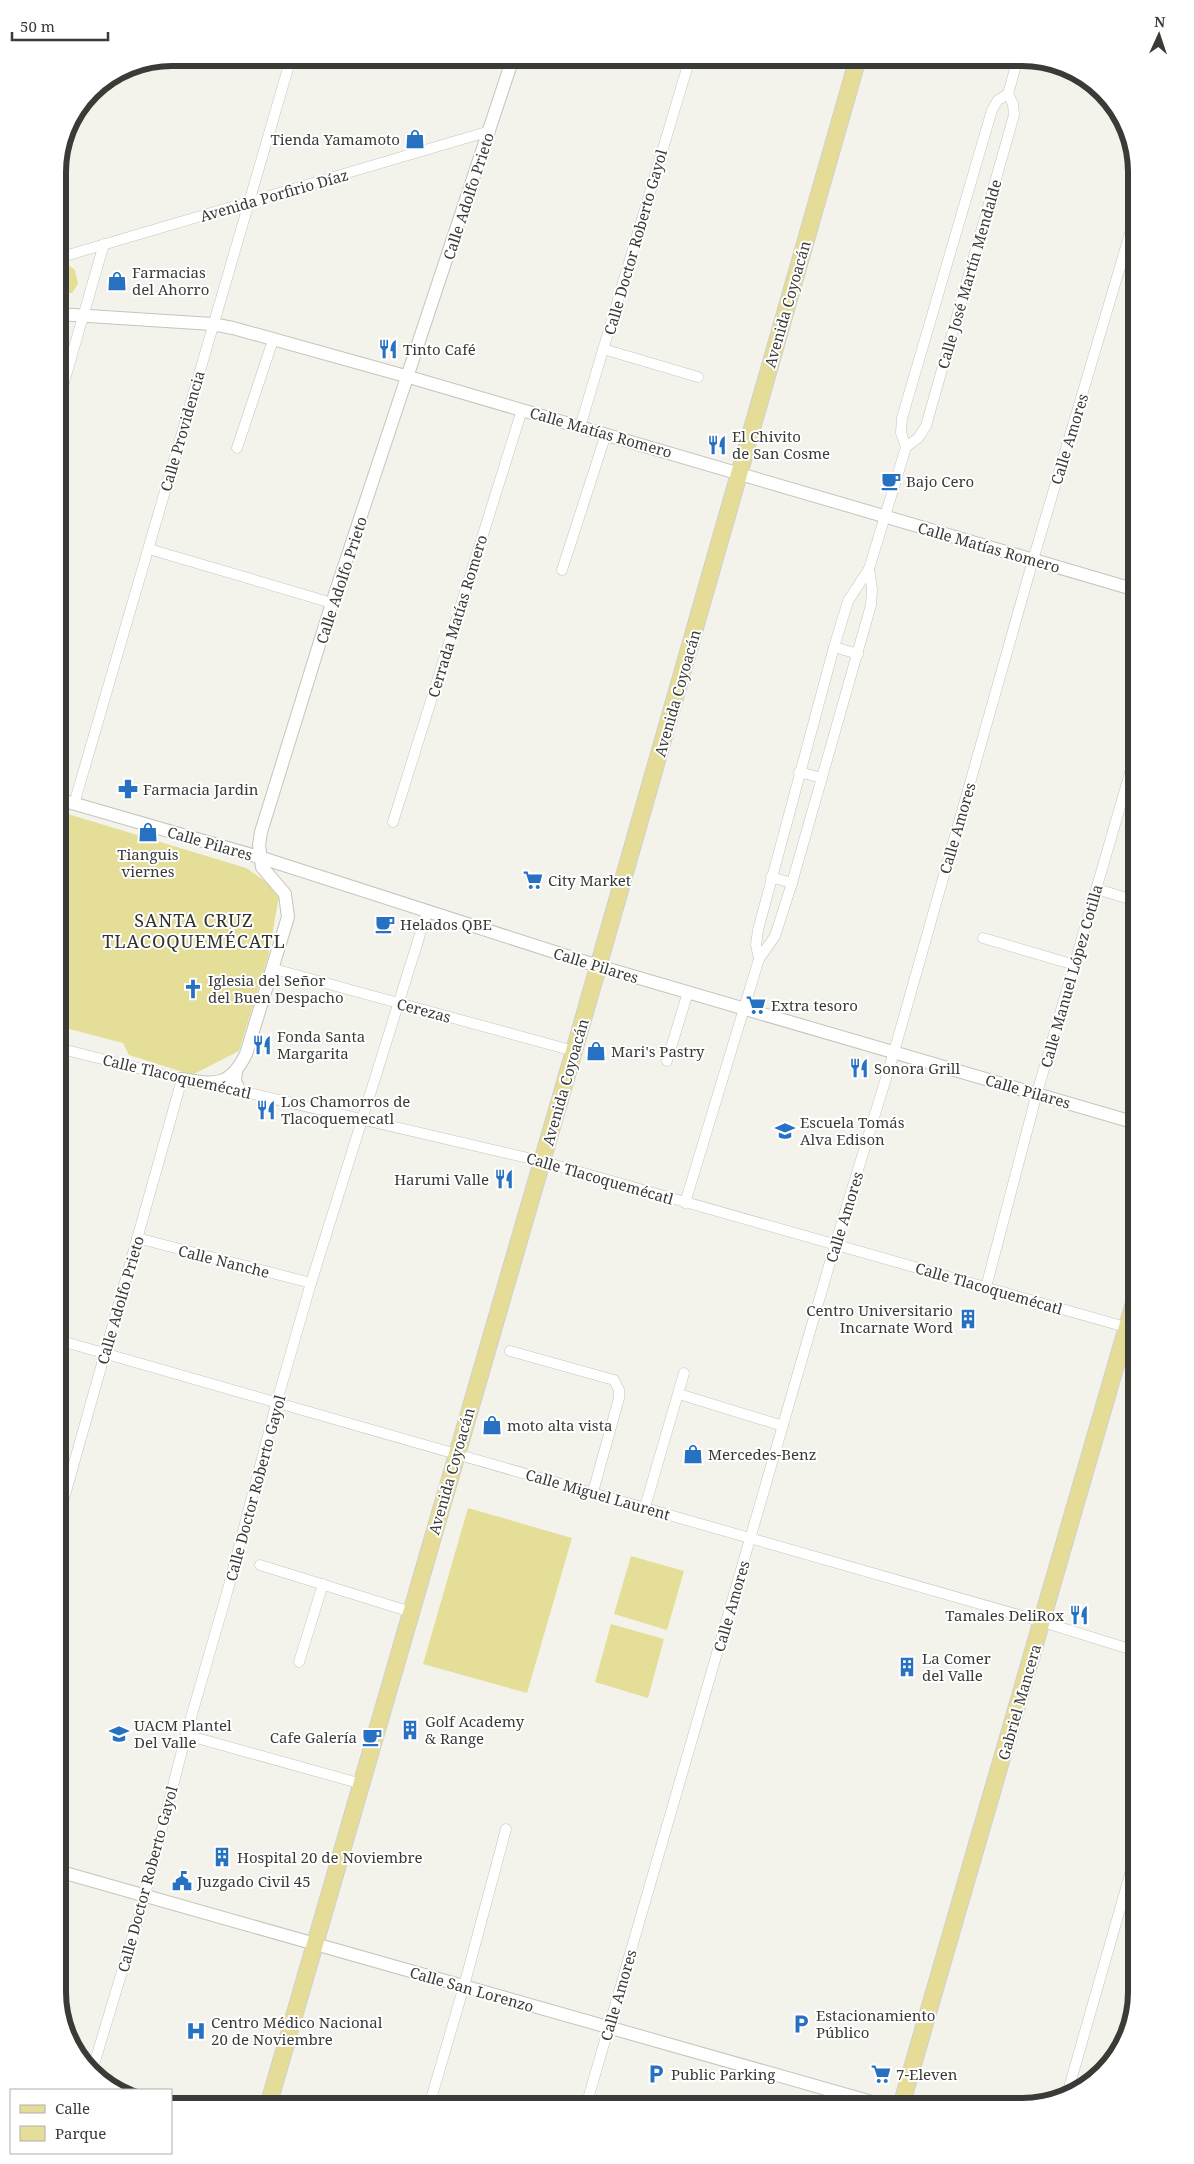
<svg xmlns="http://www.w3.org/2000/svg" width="1194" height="2164" viewBox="0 0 1194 2164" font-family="'Noto Serif',serif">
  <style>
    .green { fill: #e5de98 }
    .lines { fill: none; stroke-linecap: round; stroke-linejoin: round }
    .minor-casing { stroke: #c5c4bc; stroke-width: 11 }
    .tertiary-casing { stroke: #c5c4bc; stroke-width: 14 }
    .primary-casing { stroke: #d0d0cf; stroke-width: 18 }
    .minor { stroke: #fff; stroke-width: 10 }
    .tertiary { stroke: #fff; stroke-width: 12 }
    .primary { stroke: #e4dc97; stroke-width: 16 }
    .labels { text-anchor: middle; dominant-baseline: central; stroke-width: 4; stroke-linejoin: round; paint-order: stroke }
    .poi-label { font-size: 15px; fill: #3a3a37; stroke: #fff; text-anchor: start }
    .street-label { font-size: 15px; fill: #3a3a37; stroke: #fff }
    .quarter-label { font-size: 18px; letter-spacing: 1px; fill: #32322b; stroke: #fff }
    .rim { fill: none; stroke: #3a3a37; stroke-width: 6 }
  </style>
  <rect width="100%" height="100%" fill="#f4f3eb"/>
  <g class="green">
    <path d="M 67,264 L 75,270 L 78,284 L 72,293 L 58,293 L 58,266 Z"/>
    <path d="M 58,811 L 246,868 L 280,891 L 268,957 L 239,1051 L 192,1075 L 129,1055 L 123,1043 L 58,1026 Z"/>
    <path d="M 468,1508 L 572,1538 L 527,1693 L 423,1664 Z"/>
    <path d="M 631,1556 L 684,1571 L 667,1630 L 614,1614 Z"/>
    <path d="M 611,1624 L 664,1639 L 648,1698 L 595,1682 Z"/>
  </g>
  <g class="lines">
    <defs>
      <g id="minor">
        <path d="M 58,258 L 490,131"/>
        <path d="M 603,349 L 698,377"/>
        <path d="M 58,403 L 104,244"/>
        <path d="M 580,427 L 690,58"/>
        <path d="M 906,447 L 918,438 L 926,426 L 1014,115 L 1013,104 L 1008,94 L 1018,58"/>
        <path d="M 237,448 L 273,340"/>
        <path d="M 149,549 L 332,603"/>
        <path d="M 562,570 L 606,434"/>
        <path d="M 834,647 L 858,654"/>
        <path d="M 799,772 L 822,778"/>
        <path d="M 74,804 L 291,58"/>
        <path d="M 393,822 L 522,410"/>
        <path d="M 771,877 L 792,883"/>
        <path d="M 1097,889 L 1136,901"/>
        <path d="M 983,938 L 1075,965"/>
        <path d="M 759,959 L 756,945 L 758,930 L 834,647 L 848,601 L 869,569 L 906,447 L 901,433 L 902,418 L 992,110 L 998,100 L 1008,94"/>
        <path d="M 274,969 L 574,1051"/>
        <path d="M 667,1061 L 688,992"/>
        <path d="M 210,1084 L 541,1161 L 1136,1330"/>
        <path d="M 685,1203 L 759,959 L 775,936 L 792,883 L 871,605 L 872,589 L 869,569"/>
        <path d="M 137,1238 L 311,1283"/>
        <path d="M 986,1287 L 1037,1093 L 1136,752"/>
        <path d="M 58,1340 L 1043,1622 L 1136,1651"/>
        <path d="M 510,1351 L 614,1380 L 619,1390 L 619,1398 L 593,1492"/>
        <path d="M 679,1394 L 783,1426"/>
        <path d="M 645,1507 L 684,1373"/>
        <path d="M 58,1520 L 182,1079 L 58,1048"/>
        <path d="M 260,1565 L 411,1612"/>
        <path d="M 299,1662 L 323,1584"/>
        <path d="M 186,1735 L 362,1784"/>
        <path d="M 93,2068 L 145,1895 L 186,1735 L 228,1589 L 277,1401 L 311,1283 L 427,912"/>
        <path d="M 1066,2098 L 1136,1853"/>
        <path d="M 429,2106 L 464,1986 L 506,1829"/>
        <path d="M 586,2106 L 835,1245 L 894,1052 L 1033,560 L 1136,213"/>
      </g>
      <g id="tertiary">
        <path d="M 58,314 L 212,324 L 233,328 L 409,377 L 1136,590"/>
        <path d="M 58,799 L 259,857 L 598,966 L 1136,1123"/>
        <path d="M 236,1071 L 235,1081 L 239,1090"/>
        <path d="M 182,1079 C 214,1085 230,1087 246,1054 L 288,917 L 285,894 L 262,867 L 259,845 L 261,832 L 332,603 L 513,58"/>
        <path d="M 58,1871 L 886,2106"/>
      </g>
      <g id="primary">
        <path d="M 268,2106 L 574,1051 L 858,58"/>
        <path d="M 901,2106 L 1136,1296"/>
      </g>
    </defs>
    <use href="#minor" class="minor-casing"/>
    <use href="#tertiary" class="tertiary-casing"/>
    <use href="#primary" class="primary-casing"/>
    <use href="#minor" class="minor"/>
    <use href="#tertiary" class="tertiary"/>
    <use href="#primary" class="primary"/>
  </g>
  <defs>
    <symbol id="shop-bare" viewBox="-9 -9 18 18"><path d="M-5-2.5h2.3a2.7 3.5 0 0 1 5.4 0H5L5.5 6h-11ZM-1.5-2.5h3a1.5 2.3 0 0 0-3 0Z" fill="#2671c1" stroke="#fff" stroke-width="2.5" paint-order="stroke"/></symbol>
    <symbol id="restaurant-bare" viewBox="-9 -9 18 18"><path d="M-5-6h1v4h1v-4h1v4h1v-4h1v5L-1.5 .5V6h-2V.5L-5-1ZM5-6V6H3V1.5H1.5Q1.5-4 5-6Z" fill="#2671c1" stroke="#fff" stroke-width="2.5" paint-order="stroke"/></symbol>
    <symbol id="cafe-bare" viewBox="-9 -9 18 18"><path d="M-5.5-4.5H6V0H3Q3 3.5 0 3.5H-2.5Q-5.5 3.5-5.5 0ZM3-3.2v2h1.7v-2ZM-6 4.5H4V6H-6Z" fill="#2671c1" stroke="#fff" stroke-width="2.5" paint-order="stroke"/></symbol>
    <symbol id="pharmacy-bare" viewBox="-9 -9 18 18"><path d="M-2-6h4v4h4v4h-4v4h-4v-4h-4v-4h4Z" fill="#2671c1" stroke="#fff" stroke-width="2.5" paint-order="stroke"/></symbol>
    <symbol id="supermarket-bare" viewBox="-9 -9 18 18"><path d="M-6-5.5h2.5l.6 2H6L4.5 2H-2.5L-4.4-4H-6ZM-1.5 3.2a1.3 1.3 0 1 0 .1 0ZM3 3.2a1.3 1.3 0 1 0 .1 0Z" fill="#2671c1" stroke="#fff" stroke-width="2.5" paint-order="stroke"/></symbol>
    <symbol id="church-bare" viewBox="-9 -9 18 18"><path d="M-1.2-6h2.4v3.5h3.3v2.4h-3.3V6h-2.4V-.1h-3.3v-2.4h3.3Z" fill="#2671c1" stroke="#fff" stroke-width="2.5" paint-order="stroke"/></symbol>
    <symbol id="school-bare" viewBox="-9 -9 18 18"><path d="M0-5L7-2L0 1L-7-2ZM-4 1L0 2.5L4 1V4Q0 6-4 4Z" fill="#2671c1" stroke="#fff" stroke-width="2.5" paint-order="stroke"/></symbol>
    <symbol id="building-bare" viewBox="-9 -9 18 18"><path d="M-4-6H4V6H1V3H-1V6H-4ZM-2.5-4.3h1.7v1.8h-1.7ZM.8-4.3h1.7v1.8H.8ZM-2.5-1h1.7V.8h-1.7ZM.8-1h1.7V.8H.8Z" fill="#2671c1" stroke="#fff" stroke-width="2.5" paint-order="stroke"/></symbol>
    <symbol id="university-bare" viewBox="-9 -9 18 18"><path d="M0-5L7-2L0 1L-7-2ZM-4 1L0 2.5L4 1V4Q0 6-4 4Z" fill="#2671c1" stroke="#fff" stroke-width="2.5" paint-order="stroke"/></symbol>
    <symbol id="civic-bare" viewBox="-9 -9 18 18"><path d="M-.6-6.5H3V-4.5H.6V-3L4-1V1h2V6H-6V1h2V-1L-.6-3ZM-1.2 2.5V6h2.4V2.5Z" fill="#2671c1" stroke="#fff" stroke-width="2.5" paint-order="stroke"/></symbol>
    <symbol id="parking-bare" viewBox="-9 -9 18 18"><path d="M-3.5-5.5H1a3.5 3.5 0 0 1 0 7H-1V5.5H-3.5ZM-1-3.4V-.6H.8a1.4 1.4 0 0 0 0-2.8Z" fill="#2671c1" stroke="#fff" stroke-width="2.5" paint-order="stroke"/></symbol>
    <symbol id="hospital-bare" viewBox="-9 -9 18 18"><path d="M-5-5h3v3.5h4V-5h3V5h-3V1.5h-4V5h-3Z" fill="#2671c1" stroke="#fff" stroke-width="2.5" paint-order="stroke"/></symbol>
  </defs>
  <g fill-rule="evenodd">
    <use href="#shop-bare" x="401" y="125" width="28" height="28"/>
    <use href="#shop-bare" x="103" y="267" width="28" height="28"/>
    <use href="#restaurant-bare" x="374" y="335" width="28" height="28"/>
    <use href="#restaurant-bare" x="703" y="431" width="28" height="28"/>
    <use href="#cafe-bare" x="877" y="467" width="28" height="28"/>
    <use href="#pharmacy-bare" x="114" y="775" width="28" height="28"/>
    <use href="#shop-bare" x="134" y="818" width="28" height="28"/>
    <use href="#supermarket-bare" x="519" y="866" width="28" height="28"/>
    <use href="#cafe-bare" x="371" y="910" width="28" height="28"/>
    <use href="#church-bare" x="179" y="975" width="28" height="28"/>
    <use href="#supermarket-bare" x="742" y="991" width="28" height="28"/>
    <use href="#restaurant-bare" x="248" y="1031" width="28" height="28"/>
    <use href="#shop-bare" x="582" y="1037" width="28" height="28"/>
    <use href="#restaurant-bare" x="845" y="1054" width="28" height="28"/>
    <use href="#restaurant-bare" x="252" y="1096" width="28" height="28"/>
    <use href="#school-bare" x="771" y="1117" width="28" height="28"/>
    <use href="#restaurant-bare" x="490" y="1165" width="28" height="28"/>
    <use href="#building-bare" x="954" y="1305" width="28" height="28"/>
    <use href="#shop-bare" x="478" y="1411" width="28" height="28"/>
    <use href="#shop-bare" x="679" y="1440" width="28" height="28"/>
    <use href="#restaurant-bare" x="1065" y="1601" width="28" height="28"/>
    <use href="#building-bare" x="893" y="1653" width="28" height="28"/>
    <use href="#building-bare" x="396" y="1716" width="28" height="28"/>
    <use href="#university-bare" x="105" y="1720" width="28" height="28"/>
    <use href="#cafe-bare" x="358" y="1723" width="28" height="28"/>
    <use href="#building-bare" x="208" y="1843" width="28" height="28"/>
    <use href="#civic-bare" x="168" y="1867" width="28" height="28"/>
    <use href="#parking-bare" x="787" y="2010" width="28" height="28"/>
    <use href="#hospital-bare" x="182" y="2017" width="28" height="28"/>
    <use href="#parking-bare" x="642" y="2060" width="28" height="28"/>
    <use href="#supermarket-bare" x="867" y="2060" width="28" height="28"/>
  </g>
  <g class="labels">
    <g class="poi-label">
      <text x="400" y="139" text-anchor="end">Tienda Yamamoto</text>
      <text x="132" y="272">Farmacias<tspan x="132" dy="17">del Ahorro</tspan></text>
      <text x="403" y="349">Tinto Café</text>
      <text x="732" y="436">El Chivito<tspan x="732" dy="17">de San Cosme</tspan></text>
      <text x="906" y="481">Bajo Cero</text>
      <text x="143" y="789">Farmacia Jardin</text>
      <text x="148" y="854" text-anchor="middle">Tianguis<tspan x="148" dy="17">viernes</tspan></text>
      <text x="548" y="880">City Market</text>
      <text x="400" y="924">Helados QBE</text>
      <text x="208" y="980">Iglesia del Señor<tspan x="208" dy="17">del Buen Despacho</tspan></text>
      <text x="771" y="1005">Extra tesoro</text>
      <text x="277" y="1036">Fonda Santa<tspan x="277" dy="17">Margarita</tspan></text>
      <text x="611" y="1051">Mari's Pastry</text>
      <text x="874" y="1068">Sonora Grill</text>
      <text x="281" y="1101">Los Chamorros de<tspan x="281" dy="17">Tlacoquemecatl</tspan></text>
      <text x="800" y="1122">Escuela Tomás<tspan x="800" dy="17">Alva Edison</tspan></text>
      <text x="489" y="1179" text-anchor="end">Harumi Valle</text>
      <text x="953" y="1310" text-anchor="end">Centro Universitario<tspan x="953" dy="17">Incarnate Word</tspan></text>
      <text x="507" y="1425">moto alta vista</text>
      <text x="708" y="1454">Mercedes-Benz</text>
      <text x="1064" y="1615" text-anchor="end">Tamales DeliRox</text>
      <text x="922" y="1658">La Comer<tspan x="922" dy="17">del Valle</tspan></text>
      <text x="425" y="1721">Golf Academy<tspan x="425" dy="17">&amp; Range</tspan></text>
      <text x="134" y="1725">UACM Plantel<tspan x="134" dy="17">Del Valle</tspan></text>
      <text x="357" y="1737" text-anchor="end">Cafe Galería</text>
      <text x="237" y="1857">Hospital 20 de Noviembre</text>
      <text x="197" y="1881">Juzgado Civil 45</text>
      <text x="816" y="2015">Estacionamiento<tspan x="816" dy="17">Público</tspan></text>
      <text x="211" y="2022">Centro Médico Nacional<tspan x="211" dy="17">20 de Noviembre</tspan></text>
      <text x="671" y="2074">Public Parking</text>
      <text x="896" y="2074">7-Eleven</text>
    </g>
    <g class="street-label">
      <text transform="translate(274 195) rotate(-16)">Avenida Porfirio Díaz</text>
      <text transform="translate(468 196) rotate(-72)">Calle Adolfo Prieto</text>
      <text transform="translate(635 242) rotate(-74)">Calle Doctor Roberto Gayol</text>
      <text transform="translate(969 274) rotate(-74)">Calle José Martín Mendalde</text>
      <text transform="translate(787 304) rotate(-74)">Avenida Coyoacán</text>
      <text transform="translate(182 431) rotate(-74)">Calle Providencia</text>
      <text transform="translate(601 432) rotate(16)">Calle Matías Romero</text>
      <text transform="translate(1069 439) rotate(-73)">Calle Amores</text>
      <text transform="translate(989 547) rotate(16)">Calle Matías Romero</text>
      <text transform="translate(341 580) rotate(-72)">Calle Adolfo Prieto</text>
      <text transform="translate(457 616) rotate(-73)">Cerrada Matías Romero</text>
      <text transform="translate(677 693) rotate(-74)">Avenida Coyoacán</text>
      <text transform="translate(957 828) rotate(-74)">Calle Amores</text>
      <text transform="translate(210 843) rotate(16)">Calle Pilares</text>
      <text transform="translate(596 965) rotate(17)">Calle Pilares</text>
      <text transform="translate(1071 976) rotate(-74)">Calle Manuel López Cotilla</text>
      <text transform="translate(424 1010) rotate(15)">Cerezas</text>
      <text transform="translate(177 1076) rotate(13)">Calle Tlacoquemécatl</text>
      <text transform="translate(565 1082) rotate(-74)">Avenida Coyoacán</text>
      <text transform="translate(1028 1091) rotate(16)">Calle Pilares</text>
      <text transform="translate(600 1178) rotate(16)">Calle Tlacoquemécatl</text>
      <text transform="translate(844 1217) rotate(-73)">Calle Amores</text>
      <text transform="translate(224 1261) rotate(14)">Calle Nanche</text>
      <text transform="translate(989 1288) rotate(16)">Calle Tlacoquemécatl</text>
      <text transform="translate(120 1300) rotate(-74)">Calle Adolfo Prieto</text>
      <text transform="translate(451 1471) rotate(-74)">Avenida Coyoacán</text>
      <text transform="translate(255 1488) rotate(-75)">Calle Doctor Roberto Gayol</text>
      <text transform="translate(598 1494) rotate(16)">Calle Miguel Laurent</text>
      <text transform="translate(731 1606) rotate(-74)">Calle Amores</text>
      <text transform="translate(1019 1702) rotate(-74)">Gabriel Mancera</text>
      <text transform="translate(147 1879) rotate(-75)">Calle Doctor Roberto Gayol</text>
      <text transform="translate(472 1989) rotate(16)">Calle San Lorenzo</text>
      <text transform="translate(618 1995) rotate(-74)">Calle Amores</text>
    </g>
    <g class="quarter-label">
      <text x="194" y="920">SANTA CRUZ<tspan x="194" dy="21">TLACOQUEMÉCATL</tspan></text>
    </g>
  </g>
  <path d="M0 0H1194V2164H0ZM172 66H1022A106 106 0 0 1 1128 172V1992A106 106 0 0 1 1022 2098H172A106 106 0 0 1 66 1992V172A106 106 0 0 1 172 66Z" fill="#fff" fill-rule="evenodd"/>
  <path class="rim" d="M172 66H1022A106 106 0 0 1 1128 172V1992A106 106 0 0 1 1022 2098H172A106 106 0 0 1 66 1992V172A106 106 0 0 1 172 66Z"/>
  <rect x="10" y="2089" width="162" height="65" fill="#ffffff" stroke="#b0b0af"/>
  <rect x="20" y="2105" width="25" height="8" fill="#e4dc97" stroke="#b0b0af"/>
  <text x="55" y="2114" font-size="15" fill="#3a3a37">Calle</text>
  <rect x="20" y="2126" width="25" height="15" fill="#e5de98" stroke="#b0b0af"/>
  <text x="55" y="2139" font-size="15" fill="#3a3a37">Parque</text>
  <g transform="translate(1159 35) rotate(3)" stroke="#ffffff" stroke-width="4" paint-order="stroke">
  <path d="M0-4L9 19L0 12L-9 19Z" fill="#3a3a37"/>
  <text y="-8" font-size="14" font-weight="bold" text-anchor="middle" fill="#3a3a37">N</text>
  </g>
  <path d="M12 32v8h96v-8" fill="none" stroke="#3a3a37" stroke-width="2.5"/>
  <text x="20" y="32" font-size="15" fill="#3a3a37" stroke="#ffffff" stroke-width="4" paint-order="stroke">50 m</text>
</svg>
